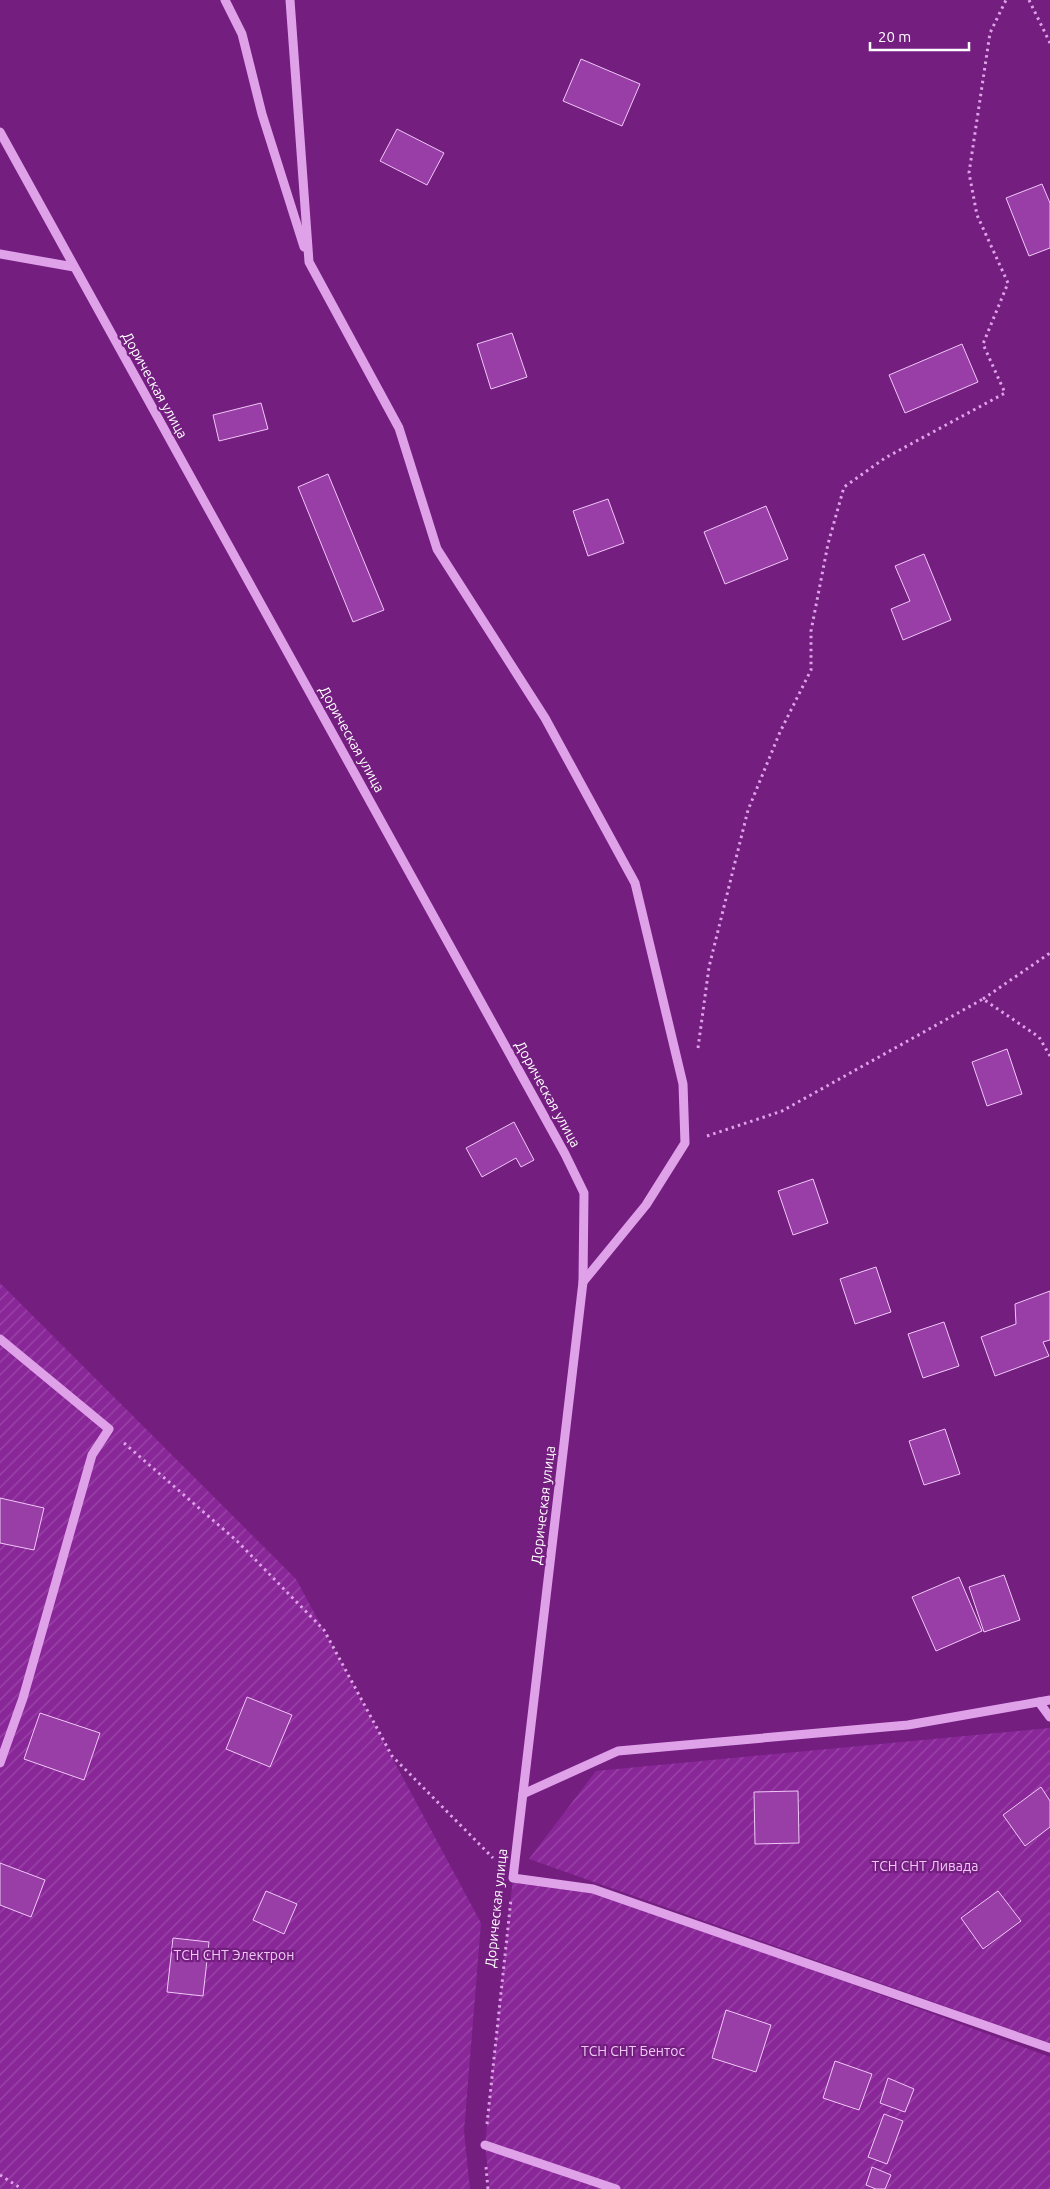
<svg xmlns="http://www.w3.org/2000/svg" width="1050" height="2189" viewBox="0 0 1050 2189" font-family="Ubuntu,sans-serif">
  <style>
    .garden { fill: url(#garden-furrows) }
    .building { fill: #983ea6; stroke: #f0c7f7 }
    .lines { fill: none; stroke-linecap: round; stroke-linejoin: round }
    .path { stroke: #dfa2e9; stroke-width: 3; stroke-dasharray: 2.5 4; stroke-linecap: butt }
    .minor { stroke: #dfa2e9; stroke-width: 9 }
    .labels { text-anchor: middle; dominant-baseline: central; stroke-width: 4.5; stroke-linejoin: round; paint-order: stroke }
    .street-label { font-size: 14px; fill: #fff; stroke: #741e80 }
    .park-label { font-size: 14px; fill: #f0c7f7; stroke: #741e80 }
  </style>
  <defs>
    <pattern id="garden-furrows" width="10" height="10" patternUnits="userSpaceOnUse" patternTransform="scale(1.25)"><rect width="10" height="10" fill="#892799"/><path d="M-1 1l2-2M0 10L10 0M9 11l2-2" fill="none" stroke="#9b47a8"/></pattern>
  </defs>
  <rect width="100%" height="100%" fill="#741e80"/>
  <g class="garden">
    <path d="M 0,1283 L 296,1579 L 481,1923 L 464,2131 L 470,2189 L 0,2189 Z"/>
    <path d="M 1050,1728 L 1050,2043 L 529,1859 L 596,1771 Z"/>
    <path d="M 513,1878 L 593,1889 L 1050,2057 L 1050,2189 L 490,2189 L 485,2145 Z"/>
  </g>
  <g class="building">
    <path d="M 581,59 L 640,84 L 622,126 L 563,101 Z"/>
    <path d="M 397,129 L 444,153 L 427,185 L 380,161 Z"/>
    <path d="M 1042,184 L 1050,203 L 1050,248 L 1029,256 L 1006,198 Z"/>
    <path d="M 512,333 L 527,377 L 491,389 L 477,344 Z"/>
    <path d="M 962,344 L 978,382 L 905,413 L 889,375 Z"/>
    <path d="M 261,403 L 268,429 L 219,441 L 213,415 Z"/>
    <path d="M 328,474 L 384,610 L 353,622 L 298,487 Z"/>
    <path d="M 608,499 L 624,543 L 588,556 L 573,511 Z"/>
    <path d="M 766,506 L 788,559 L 725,584 L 704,532 Z"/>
    <path d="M 924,554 L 951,620 L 903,640 L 891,609 L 910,601 L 895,566 Z"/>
    <path d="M 1007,1049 L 1022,1094 L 987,1106 L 972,1062 Z"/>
    <path d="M 514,1122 L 534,1160 L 521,1167 L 516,1158 L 482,1177 L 466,1148 Z"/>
    <path d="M 813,1179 L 828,1223 L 793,1235 L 778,1191 Z"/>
    <path d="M 876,1267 L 891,1312 L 855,1324 L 840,1279 Z"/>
    <path d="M 1050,1291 L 1050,1340 L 1043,1342 L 1049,1356 L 995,1376 L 981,1337 L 1016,1324 L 1015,1304 Z"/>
    <path d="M 944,1322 L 959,1366 L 923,1378 L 908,1334 Z"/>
    <path d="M 945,1429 L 960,1474 L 924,1485 L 909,1441 Z"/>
    <path d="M 0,1498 L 44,1508 L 34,1550 L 0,1543 Z"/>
    <path d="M 1004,1575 L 1020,1620 L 984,1632 L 969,1587 Z"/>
    <path d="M 959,1577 L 982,1631 L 936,1651 L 912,1597 Z"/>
    <path d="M 247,1697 L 292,1715 L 270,1767 L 226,1749 Z"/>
    <path d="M 40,1713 L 100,1733 L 84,1780 L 24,1759 Z"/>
    <path d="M 1041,1787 L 1050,1801 L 1050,1827 L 1025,1846 L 1003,1815 Z"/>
    <path d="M 798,1791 L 799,1843 L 755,1844 L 754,1792 Z"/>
    <path d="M 0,1863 L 45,1880 L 31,1917 L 0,1905 Z"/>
    <path d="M 266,1891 L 297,1904 L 284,1934 L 253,1920 Z"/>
    <path d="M 998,1891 L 1021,1921 L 983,1949 L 961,1918 Z"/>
    <path d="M 173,1938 L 209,1942 L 203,1996 L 167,1992 Z"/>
    <path d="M 726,2010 L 771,2025 L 756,2072 L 712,2058 Z"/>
    <path d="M 835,2061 L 872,2074 L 859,2110 L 823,2098 Z"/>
    <path d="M 888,2078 L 914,2089 L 905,2112 L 880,2103 Z"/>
    <path d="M 884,2114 L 903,2121 L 887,2164 L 868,2157 Z"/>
    <path d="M 872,2167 L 891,2175 L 885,2189 L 876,2189 L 866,2185 Z"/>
  </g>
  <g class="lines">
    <g class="path">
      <path d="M 1029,0 L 1050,43"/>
      <path d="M 983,999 L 1050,953"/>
      <path d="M 698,1048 L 709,967 L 748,810 L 780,732 L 811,670 L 811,631 L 828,544 L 844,487 L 885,458 L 1005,393 L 983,344 L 1008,283 L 977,215 L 969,173 L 990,33 L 1006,0"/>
      <path d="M 707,1136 L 782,1111 L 983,999 L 1039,1037 L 1050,1056"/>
      <path d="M 124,1443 L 237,1541 L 324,1630 L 392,1756 L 493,1858"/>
      <path d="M 487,2124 L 511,1899"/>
      <path d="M 486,2167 L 488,2189"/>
      <path d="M 0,2175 L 22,2189"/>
    </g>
    <g class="minor">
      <path d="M 225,0 L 242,34 L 262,114 L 304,247"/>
      <path d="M 290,0 L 309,262 L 399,428 L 437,549 L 545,718 L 635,883 L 683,1084 L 685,1143 L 646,1205 L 583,1282"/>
      <path d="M 0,132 L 565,1154 L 584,1193 L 583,1282 L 513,1878 L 593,1889 L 1050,2048"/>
      <path d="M 0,254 L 74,267"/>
      <path d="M 0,1339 L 109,1429 L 92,1455 L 23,1698 L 0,1763"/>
      <path d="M 1039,1702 L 1050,1717"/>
      <path d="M 523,1794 L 618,1751 L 908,1725 L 1050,1700"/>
      <path d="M 485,2145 L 616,2189"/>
    </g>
  </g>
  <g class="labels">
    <g class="street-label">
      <text transform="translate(155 385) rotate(61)">Дорическая улица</text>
      <text transform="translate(352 739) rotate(61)">Дорическая улица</text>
      <text transform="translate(548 1094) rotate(61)">Дорическая улица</text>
      <text transform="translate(543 1505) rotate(-83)">Дорическая улица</text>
      <text transform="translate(496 1908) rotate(-84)">Дорическая улица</text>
    </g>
    <g class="park-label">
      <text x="925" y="1866">ТСН СНТ Ливада</text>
      <text x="234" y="1955">ТСН СНТ Электрон</text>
      <text x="633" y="2051">ТСН СНТ Бентос</text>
    </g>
  </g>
  <path d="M870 42v8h99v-8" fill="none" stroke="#ffffff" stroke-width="2.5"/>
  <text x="878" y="42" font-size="15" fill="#ffffff" stroke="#741e80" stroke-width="4" paint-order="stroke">20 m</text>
</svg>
